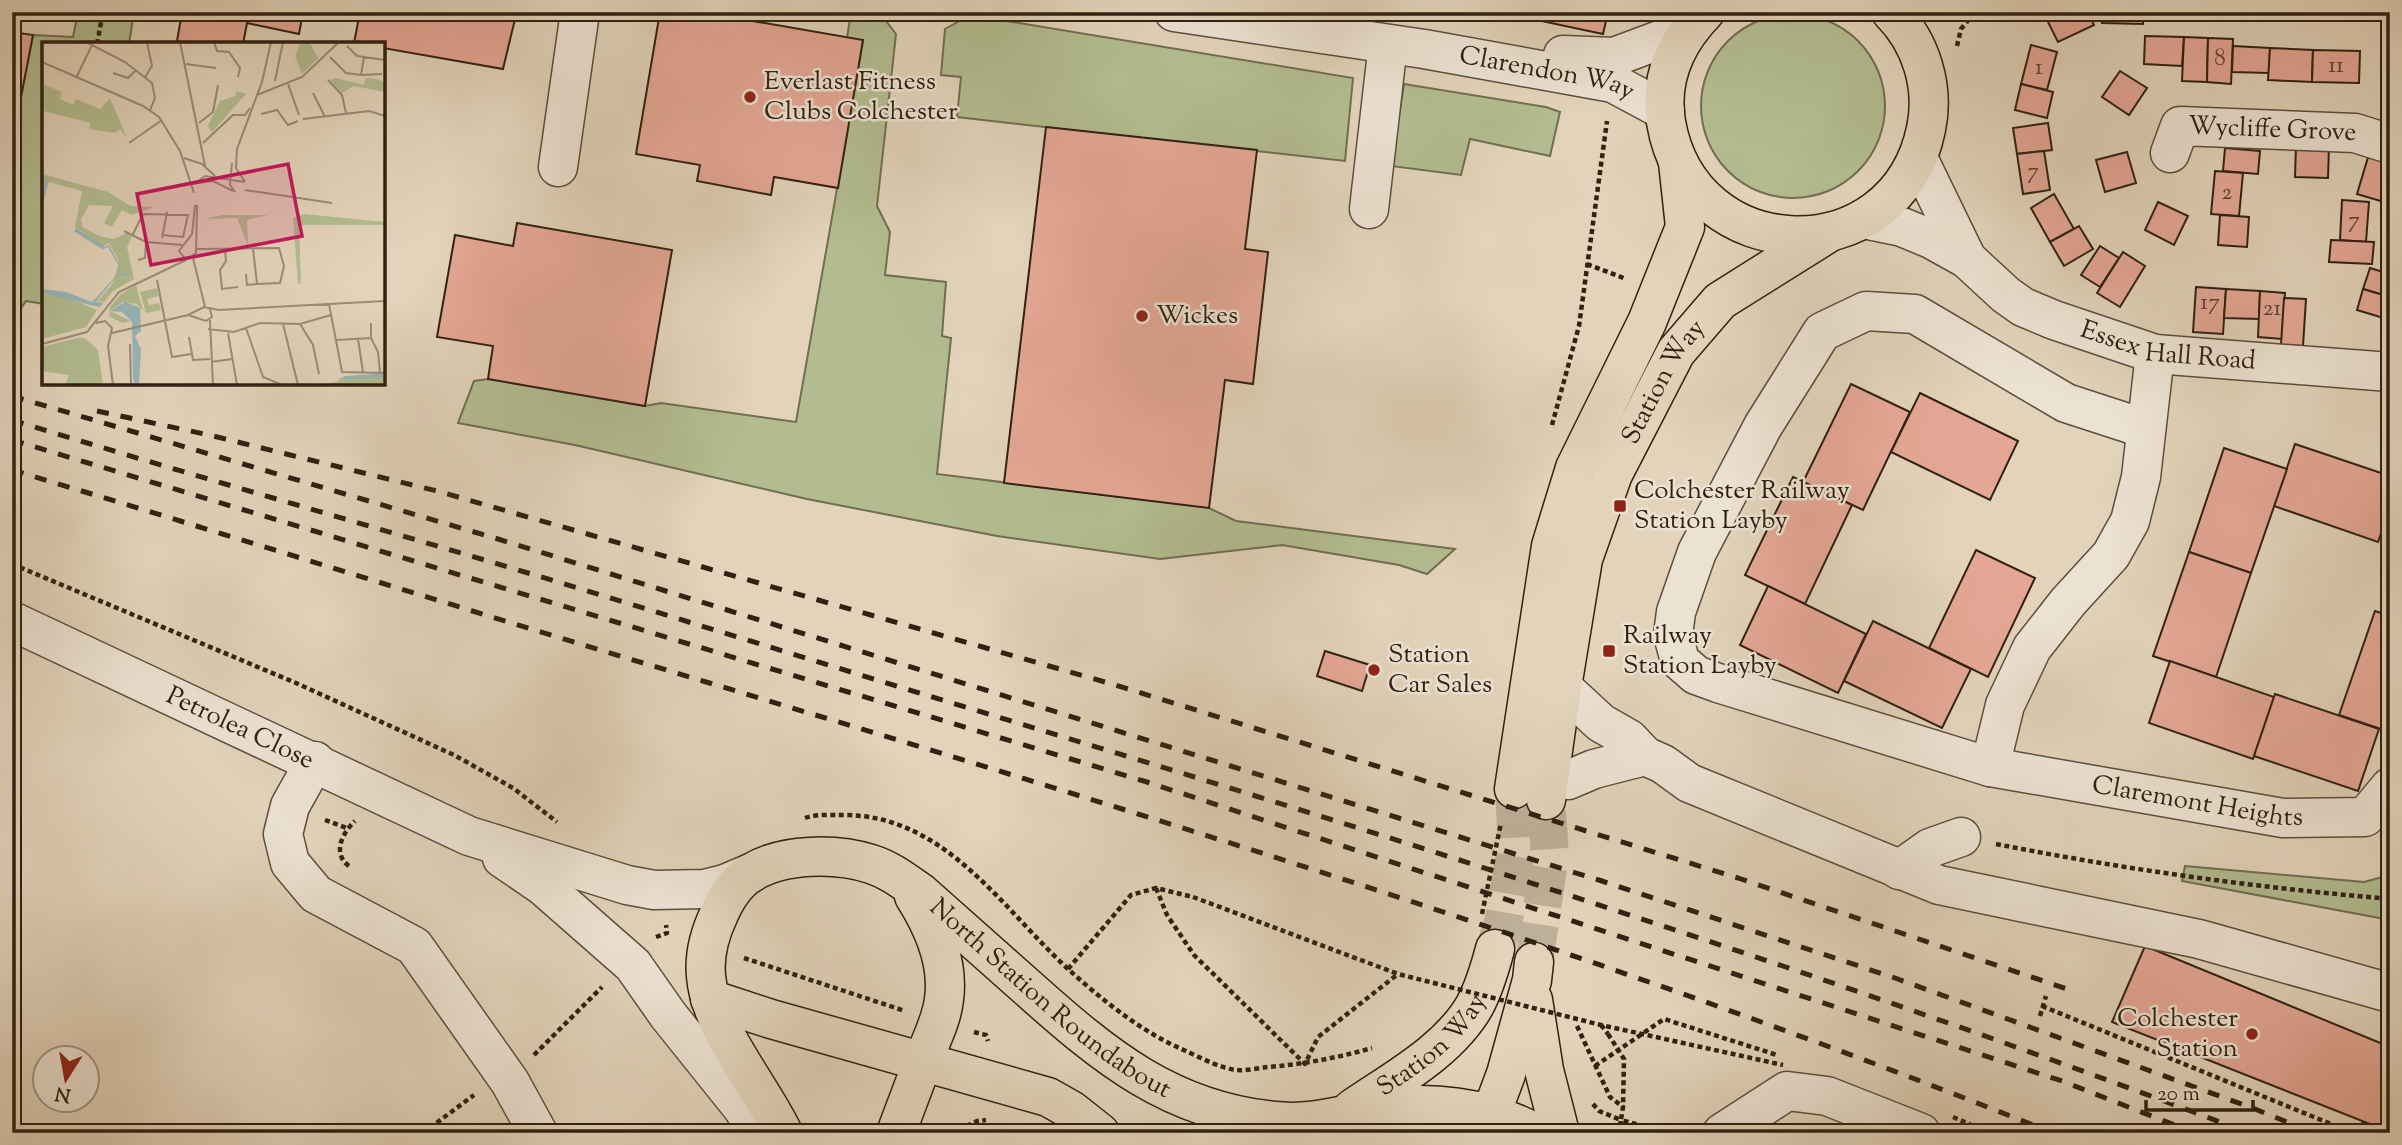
<svg xmlns="http://www.w3.org/2000/svg" width="2402" height="1145" viewBox="0 0 2402 1145" font-family="'Sorts Mill Goudy',serif">
  <style>
    .green { fill: #b2bc90; stroke: #716e51; stroke-width: 2 }
    .building { fill: #e4a795; stroke: #302112; stroke-width: 2 }
    .lines { fill: none; stroke-linecap: round; stroke-linejoin: round }
    .major-tunnel { stroke: #beaf98; stroke-width: 38; stroke-dasharray: 38 19; stroke-linecap: butt }
    .minor-casing { stroke: #5c4e3c; stroke-width: 41 }
    .major-casing { stroke: #302112; stroke-width: 41 }
    .path { stroke: #302112; stroke-width: 4.5; stroke-dasharray: 5 3.5; stroke-linecap: butt }
    .minor { stroke: #ece2d2; stroke-width: 38 }
    .major { stroke: #e2d3ba; stroke-width: 38 }
    .rail { stroke: #302112; stroke-width: 5; stroke-dasharray: 12 12; stroke-linecap: butt }
    .path-bridge { stroke: #302112; stroke-width: 4.5; stroke-dasharray: 5 3.5; stroke-linecap: butt }
    .poi-dot { fill: #8f2418; stroke: #ece2d2; stroke-width: 2.5 }
    .labels { text-anchor: middle; dominant-baseline: central; stroke-width: 5; stroke-linejoin: round; paint-order: stroke }
    .number-label { font-size: 23px; fill: #5d4233 }
    .street-label { font-size: 26px; fill: #302112; stroke: #ece2d2 }
    .poi-label { font-size: 26px; fill: #302112; stroke: #ece2d2; text-anchor: start }
    .inset-river { fill: none; stroke: #97b6b8; stroke-width: 3.5 }
    .inset-road { fill: none; stroke: #9b8c77; stroke-width: 2 }
    .view { fill: #c2185b; fill-opacity: 0.15; stroke: #c2185b; stroke-width: 3.5 }
    .inset-edge { fill: none; stroke: #302112; stroke-width: 3.5 }
  </style>
  <rect width="100%" height="100%" fill="#e2d3ba"/>
  <filter id="stains"><feTurbulence type="fractalNoise" baseFrequency=".00286" numOctaves="4"/><feColorMatrix values="0 0 0 0 .2 0 0 0 0 .09 0 0 0 0 .02 0 0 0 .5 -.17"/></filter>
  <radialGradient id="worn" r=".72"><stop offset=".6" stop-color="#630" stop-opacity="0"/><stop offset="1" stop-color="#630" stop-opacity=".3"/></radialGradient>
  <g class="green">
    <path d="M 78,12 L 134,12 L 129,44 L 44,44 L 44,304 L 26,301 L 12,321 L 12,137 L 33,35 L 73,37 Z"/>
    <path d="M 851,12 L 879,12 L 896,34 L 877,206 L 890,232 L 885,275 L 946,282 L 942,336 L 951,338 L 937,474 L 1209,508 L 1236,521 L 1455,549 L 1427,574 L 1399,565 L 1282,545 L 1160,559 L 997,536 L 807,499 L 575,445 L 458,423 L 474,381 L 488,379 L 645,406 L 661,403 L 796,422 L 863,41 L 847,38 Z"/>
    <circle cx="1793" cy="106" r="92"/>
    <path d="M 970,15 L 1353,78 L 1345,161 L 957,117 L 961,77 L 941,75 L 945,29 Z"/>
    <path d="M 1404,84 L 1546,107 L 1560,112 L 1550,156 L 1470,139 L 1461,175 L 1391,166 Z"/>
    <path d="M 2185,866 L 2364,882 L 2390,875 L 2390,920 L 2182,881 Z"/>
  </g>
  <g class="building">
    <path d="M 182,12 L 303,12 L 299,34 L 247,23 L 243,44 L 193,44 L 177,41 Z"/>
    <path d="M 360,12 L 481,12 L 515,19 L 503,69 L 383,48 L 383,44 L 354,43 Z"/>
    <path d="M 660,12 L 701,12 L 863,40 L 838,188 L 774,177 L 771,195 L 697,181 L 700,165 L 636,154 Z"/>
    <path d="M 1524,12 L 1608,12 L 1603,34 L 1523,17 Z"/>
    <path d="M 2065,12 L 2088,12 L 2094,25 L 2058,42 L 2047,20 Z"/>
    <path d="M 2103,12 L 2143,12 L 2143,24 L 2102,23 Z"/>
    <path d="M 12,32 L 33,35 L 12,144 Z"/>
    <path d="M 2145,36 L 2184,37 L 2182,66 L 2144,64 Z"/>
    <path d="M 2184,37 L 2208,38 L 2207,82 L 2182,81 Z"/>
    <path d="M 2208,38 L 2233,39 L 2231,84 L 2207,82 Z"/>
    <path d="M 2031,45 L 2057,52 L 2047,90 L 2021,84 Z"/>
    <path d="M 2233,46 L 2270,48 L 2269,73 L 2232,72 Z"/>
    <path d="M 2270,48 L 2313,50 L 2312,82 L 2268,80 Z"/>
    <path d="M 2313,50 L 2360,51 L 2359,83 L 2312,82 Z"/>
    <path d="M 2120,71 L 2147,88 L 2129,115 L 2102,97 Z"/>
    <path d="M 2021,84 L 2053,92 L 2047,118 L 2015,110 Z"/>
    <path d="M 2048,123 L 2052,150 L 2017,154 L 2013,128 Z"/>
    <path d="M 1046,127 L 1257,150 L 1245,249 L 1268,252 L 1253,384 L 1225,380 L 1209,508 L 1004,483 Z"/>
    <path d="M 2296,145 L 2329,146 L 2328,178 L 2295,177 Z"/>
    <path d="M 2225,148 L 2260,151 L 2258,174 L 2223,171 Z"/>
    <path d="M 2044,151 L 2050,190 L 2023,194 L 2017,154 Z"/>
    <path d="M 2127,152 L 2136,183 L 2105,192 L 2096,160 Z"/>
    <path d="M 2369,154 L 2390,160 L 2390,185 L 2384,202 L 2357,194 Z"/>
    <path d="M 2215,171 L 2243,173 L 2239,216 L 2211,214 Z"/>
    <path d="M 2054,194 L 2074,229 L 2050,242 L 2031,208 Z"/>
    <path d="M 2342,200 L 2369,202 L 2366,242 L 2340,240 Z"/>
    <path d="M 2158,202 L 2188,216 L 2174,245 L 2145,230 Z"/>
    <path d="M 2220,215 L 2249,217 L 2247,247 L 2218,245 Z"/>
    <path d="M 517,223 L 672,250 L 645,406 L 488,379 L 493,346 L 437,337 L 455,235 L 513,246 Z"/>
    <path d="M 2079,226 L 2093,249 L 2064,266 L 2050,242 Z"/>
    <path d="M 2331,240 L 2374,242 L 2372,264 L 2329,262 Z"/>
    <path d="M 2100,246 L 2119,258 L 2100,287 L 2081,275 Z"/>
    <path d="M 2123,252 L 2145,266 L 2120,307 L 2097,293 Z"/>
    <path d="M 2370,268 L 2390,274 L 2390,297 L 2363,289 Z"/>
    <path d="M 2196,287 L 2226,289 L 2223,334 L 2193,332 Z"/>
    <path d="M 2226,289 L 2260,291 L 2259,319 L 2224,318 Z"/>
    <path d="M 2363,289 L 2390,297 L 2390,320 L 2357,310 Z"/>
    <path d="M 2260,291 L 2285,293 L 2282,339 L 2258,337 Z"/>
    <path d="M 2284,298 L 2306,299 L 2303,346 L 2281,345 Z"/>
    <path d="M 1851,384 L 1910,412 L 1863,510 L 1803,482 Z"/>
    <path d="M 1920,393 L 2018,441 L 1990,500 L 1891,452 Z"/>
    <path d="M 2295,444 L 2390,476 L 2390,508 L 2378,542 L 2274,506 Z"/>
    <path d="M 2224,448 L 2287,469 L 2251,573 L 2189,552 Z"/>
    <path d="M 1793,477 L 1852,505 L 1805,604 L 1745,575 Z"/>
    <path d="M 1976,550 L 2035,578 L 1988,677 L 1929,648 Z"/>
    <path d="M 2189,552 L 2251,573 L 2216,677 L 2153,656 Z"/>
    <path d="M 1768,586 L 1866,634 L 1838,693 L 1740,645 Z"/>
    <path d="M 2375,611 L 2390,616 L 2390,732 L 2339,715 Z"/>
    <path d="M 1873,621 L 1971,669 L 1942,728 L 1844,681 Z"/>
    <path d="M 1325,651 L 1370,665 L 1362,691 L 1317,676 Z"/>
    <path d="M 2170,661 L 2274,697 L 2253,759 L 2149,723 Z"/>
    <path d="M 2275,694 L 2379,729 L 2358,791 L 2254,756 Z"/>
    <path d="M 2145,946 L 2390,1047 L 2390,1132 L 2112,1022 Z"/>
  </g>
  <g class="lines">
    <g class="major-tunnel">
      <path d="M 1495,949 L 1504,919 L 1517,845 L 1514,789"/>
      <path d="M 1534,962 L 1550,855 L 1546,800"/>
    </g>
    <defs>
      <g id="minor">
        <path id="s1" d="M 1174,12 L 1424,49 L 1613,83 L 1665,111"/>
        <path d="M 1563,55 L 1614,57 L 1689,29"/>
        <path id="s2" d="M 2170,153 L 2180,126 L 2355,133 L 2390,144"/>
        <path d="M 1918,158 L 1967,259"/>
        <path d="M 558,167 L 580,12"/>
        <path d="M 1369,209 L 1388,44"/>
        <path id="s3" d="M 1863,219 L 1902,227 L 1931,239 L 1967,259 L 2006,295 L 2023,307 L 2054,320 L 2155,354 L 2390,372"/>
        <path id="s4" d="M 2146,429 L 2066,403 L 1915,314 L 1866,311 L 1822,332 L 1763,426 L 1697,552 L 1676,612 L 1673,635 L 1680,661 L 1696,675 L 1718,683 L 1990,767 L 2283,818 L 2365,817 L 2390,787"/>
        <path id="s5" d="M 12,621 L 469,836 L 627,885 L 654,890 L 705,889 L 725,884 L 751,873"/>
        <path d="M 1562,687 L 1601,723 L 1629,739 L 1645,756 L 1663,764 L 1689,783 L 1939,885 L 2199,939 L 2390,993"/>
        <path d="M 315,761 L 290,806 L 283,834 L 290,863 L 316,894 L 414,946 L 510,1082 L 538,1133"/>
        <path d="M 1990,767 L 2005,705 L 2032,648 L 2068,602 L 2111,555 L 2130,521 L 2141,477 L 2155,354"/>
        <path d="M 1549,780 L 1568,780 L 1594,769 L 1645,756"/>
        <path d="M 502,858 L 543,886 L 633,965 L 668,1015 L 741,1106 L 759,1133"/>
        <path d="M 1899,870 L 1930,848 L 1961,837"/>
        <path d="M 1722,1133 L 1787,1091 L 1827,1096 L 1921,1133"/>
      </g>
      <g id="major">
        <path d="M 1705,12 C 1675,43 1659,79 1666,122 C 1691,269 1896,275 1926,129 C 1935,87 1921,42 1891,12"/>
        <path d="M 1514,789 L 1551,546 L 1575,468 L 1647,322 L 1685,227 L 1678,162"/>
        <path id="s6" d="M 1546,800 L 1562,687 L 1583,559 L 1613,474 L 1676,352 L 1720,301 L 1830,232"/>
        <path d="M 710,999 L 771,1019 L 1048,1097 L 1071,1110 L 1100,1133"/>
        <path d="M 1533,1000 L 1544,1070 L 1560,1133"/>
        <path id="s7" d="M 1352,1109 C 1394,1080 1449,1051 1475,1005 C 1484,988 1490,968 1495,949"/>
        <path id="s8" d="M 783,1133 C 760,1085 710,1028 706,976 C 704,955 710,933 719,914 C 726,898 736,882 751,873 C 783,853 836,853 871,864 C 890,870 905,882 921,893 C 957,925 993,957 1028,988 C 1104,1056 1170,1111 1275,1121 C 1310,1125 1342,1115 1375,1109 C 1428,1100 1487,1106 1535,1133"/>
        <path d="M 896,1133 C 906,1107 915,1082 925,1056 C 932,1038 942,1019 944,999 C 949,963 933,926 914,896"/>
        <path d="M 1484,1133 L 1506,1074 L 1532,980 L 1534,962"/>
      </g>
    </defs>
    <use href="#minor" class="minor-casing"/>
    <use href="#major" class="major-casing"/>
    <g class="path">
      <path d="M 97,44 L 103,12"/>
      <path d="M 1957,46 L 1961,29 L 1975,12"/>
      <path d="M 1587,264 L 1626,279"/>
      <path d="M 1552,425 L 1579,326 L 1607,121"/>
      <path d="M 12,564 L 296,683 L 454,755 L 513,788 L 557,822"/>
      <path d="M 805,818 C 816,814 830,815 842,815 C 944,814 1001,907 1068,969 C 1102,1000 1143,1033 1186,1051 C 1201,1058 1220,1068 1236,1070 C 1246,1071 1258,1068 1268,1067 C 1304,1064 1337,1058 1372,1048"/>
      <path d="M 325,820 L 347,828"/>
      <path d="M 1996,844 C 2123,869 2251,887 2380,898 L 2390,896"/>
      <path d="M 349,866 C 332,854 342,833 355,821"/>
      <path d="M 1156,888 L 1167,915 L 1194,955 L 1305,1064 L 1318,1037 L 1398,974"/>
      <path d="M 1482,914 L 1501,823"/>
      <path d="M 656,937 L 667,933 L 666,925"/>
      <path d="M 744,958 L 905,1011"/>
      <path d="M 1068,969 L 1131,895 L 1156,888 L 1193,897"/>
      <path d="M 2042,1006 L 2353,1133"/>
      <path d="M 2040,1016 L 2046,996"/>
      <path d="M 1601,1025 L 1608,1034"/>
      <path d="M 1577,1026 L 1610,1097 L 1623,1107 L 1621,1120 L 1662,1131 L 1687,1128"/>
      <path d="M 974,1032 L 986,1035 L 988,1041"/>
      <path d="M 534,1055 L 602,987"/>
      <path d="M 1595,1066 L 1664,1019 L 1777,1055"/>
      <path d="M 1593,1104 L 1599,1111 L 1621,1120 L 1619,1133"/>
      <path d="M 1953,1117 L 1990,1133"/>
      <path d="M 423,1133 L 474,1095"/>
      <path d="M 951,1133 L 977,1121 L 986,1120"/>
      <path d="M 2359,1133 L 2364,1122"/>
    </g>
    <use href="#minor" class="minor"/>
    <use href="#major" class="major"/>
    <g class="rail">
      <path d="M 12,396 L 498,539 L 1602,881 L 1895,978 L 2255,1109 L 2314,1133"/>
      <path d="M 97,411 L 209,435 L 437,491 L 1112,684 L 1738,878 L 2070,990"/>
      <path d="M 12,420 C 148,462 284,501 420,541 C 612,597 803,658 995,716 C 1416,844 1837,976 2249,1133"/>
      <path d="M 12,440 L 1147,782 L 2062,1081 L 2195,1133"/>
      <path d="M 12,470 C 239,538 466,610 693,678 C 1150,816 1609,955 2053,1133"/>
    </g>
    <g class="path-bridge">
      <path d="M 1193,897 L 1398,974 L 1601,1025 L 1783,1065"/>
      <path d="M 1608,1034 L 1624,1059 L 1623,1107"/>
    </g>
  </g>
  <g class="poi-dot">
    <circle cx="750" cy="97" r="7"/>
    <circle cx="1142" cy="316" r="7"/>
    <rect x="1613" y="499" width="14" height="14" rx="3.5"/>
    <rect x="1602" y="644" width="14" height="14" rx="3.5"/>
    <circle cx="1374" cy="670" r="7"/>
    <circle cx="2252" cy="1034" r="7"/>
  </g>
  <g class="labels">
    <g class="number-label">
      <text x="2220" y="59">8</text>
      <text x="2336" y="66">11</text>
      <text x="2039" y="68">1</text>
      <text x="2033" y="172">7</text>
      <text x="2227" y="193">2</text>
      <text x="2354" y="221">7</text>
      <text x="2210" y="303">17</text>
      <text x="2272" y="309">21</text>
    </g>
    <g class="street-label">
      <text stroke="none"><textPath href="#s1" startOffset="378">Clarendon Way</textPath></text>
      <text stroke="none"><textPath href="#s2" startOffset="121">Wycliffe Grove</textPath></text>
      <text stroke="none"><textPath href="#s3" startOffset="338">Essex Hall Road</textPath></text>
      <text stroke="none"><textPath href="#s6" startOffset="439">Station Way</textPath></text>
      <text stroke="none"><textPath href="#s5" startOffset="252">Petrolea Close</textPath></text>
      <text stroke="none"><textPath href="#s4" startOffset="1264">Claremont Heights</textPath></text>
      <text stroke="none"><textPath href="#s8" startOffset="642">North Station Roundabout</textPath></text>
      <text stroke="none"><textPath href="#s7" startOffset="103">Station Way</textPath></text>
    </g>
    <g class="poi-label">
      <text x="764" y="82">Everlast Fitness<tspan x="764" dy="30">Clubs Colchester</tspan></text>
      <text x="1156" y="316">Wickes</text>
      <text x="1634" y="491">Colchester Railway<tspan x="1634" dy="30">Station Layby</tspan></text>
      <text x="1623" y="636">Railway<tspan x="1623" dy="30">Station Layby</tspan></text>
      <text x="1388" y="655">Station<tspan x="1388" dy="30">Car Sales</tspan></text>
      <text x="2238" y="1019" text-anchor="end">Colchester<tspan x="2238" dy="30">Station</tspan></text>
    </g>
  </g>
  <g transform="translate(42 42)">
    <rect width="343" height="343" fill="#e2d3ba"/>
    <path d="M 259,0 L 267,0 L 276,16 L 260,32 L 253,14 ZM 293,36 L 322,43 L 324,36 L 335,37 L 343,40 L 343,50 L 312,44 L 300,51 L 288,38 ZM 0,42 L 20,50 L 18,57 L 31,63 L 34,57 L 58,67 L 68,56 L 85,96 L 78,87 L 73,91 L 47,87 L 48,81 L 2,69 ZM 195,49 L 204,52 L 170,90 L 166,84 L 178,59 L 193,54 ZM 0,132 L 66,150 L 89,164 L 112,165 L 90,173 L 80,168 L 70,185 L 62,181 L 71,164 L 47,163 L 39,177 L 40,185 L 58,194 L 72,197 L 84,191 L 90,195 L 85,205 L 92,237 L 71,249 L 62,260 L 56,259 L 71,241 L 77,219 L 67,201 L 61,204 L 33,185 L 40,149 L 7,140 L 0,160 ZM 262,172 L 343,180 L 343,183 L 257,183 L 259,241 L 256,242 L 251,176 ZM 180,173 L 226,173 L 205,178 L 206,204 L 195,176 L 162,177 ZM 94,243 L 101,269 L 95,262 L 81,260 L 68,269 L 89,279 L 80,281 L 67,274 L 68,265 L 78,253 ZM 115,246 L 117,254 L 105,257 L 107,263 L 117,261 L 119,268 L 104,271 L 98,250 ZM 0,252 L 24,255 L 55,268 L 44,285 L 0,297 ZM 35,296 L 43,296 L 56,308 L 61,343 L 23,343 L 27,333 L 0,329 L 0,305 ZM 343,334 L 343,343 L 271,343 L 295,340 L 299,335 Z" fill="#b2bc90"/>
    <path d="M 33,188 L 61,206 L 67,203 L 78,223 L 77,232 L 91,230 L 73,236 L 54,260 L 62,261 L 57,265 L 0,251 L 0,247 L 24,250 L 50,260 L 75,233 L 77,224 L 66,205 L 61,207 ZM 83,260 L 98,266 L 99,289 L 93,294 L 99,307 L 97,343 L 92,343 L 91,336 L 90,280 L 80,270 L 68,269 Z" fill="#97b6b8"/>
    <path class="inset-river" d="M 0,158 L 5,137M 33,188 L 62,206M 302,336 L 343,333"/>
    <path class="inset-road" d="M 44,0 L 83,20 L 110,41 L 113,56 L 108,68M 138,0 L 163,124M 172,0 L 175,9 L 187,10 L 198,26 L 196,35M 305,4 L 315,14 L 343,18M 288,15 L 304,31 L 319,33 L 322,15M 0,20 L 101,64 L 117,75 L 138,109 L 152,151M 144,22 L 174,26M 71,31 L 86,36 L 94,28M 319,33 L 340,32M 103,35 L 110,24 L 105,0M 34,36 L 50,3M 286,38 L 300,53 L 304,71M 233,39 L 241,0M 246,42 L 257,73M 271,51 L 283,75M 215,53 L 260,35 L 297,0M 219,72 L 235,68 L 246,83 L 256,79M 261,77 L 327,69 L 343,74M 157,81 L 171,70 L 176,43M 87,101 L 120,78M 161,101 L 191,73 L 203,73 L 208,66M 142,116 L 160,122 L 173,134M 190,121 L 188,143 L 193,150M 203,140 L 194,126 L 195,107 L 220,40 L 229,0M 149,142 L 171,139 L 191,149M 152,142 L 163,134 L 203,140M 203,148 L 290,161M 153,163 L 150,192 L 137,209 L 144,218 L 154,211 L 155,163M 82,189 L 104,200 L 140,203M 90,194 L 101,172 L 146,173 L 141,195 L 120,193M 120,196 L 125,170M 154,207 L 237,206 L 242,224 L 238,241 L 215,242M 183,208 L 184,219 L 178,228 L 180,247 L 196,245M 151,216 L 163,265M 96,218 L 103,216 L 104,200M 204,232 L 205,243 L 215,242 L 211,207M 115,238 L 130,315 L 149,312M 287,262 L 300,330 L 343,331M 146,273 L 164,279 L 170,275 L 168,267M 168,278 L 171,343M 54,281 L 63,279 L 70,286 L 66,304 L 71,343M 241,282 L 256,343M 258,282 L 271,303 L 277,332M 204,286 L 221,335 L 240,343M 166,287 L 192,290 L 218,281 L 258,282 L 289,273M 70,291 L 146,273 L 162,265 L 177,268 L 343,259M 186,291 L 195,343M 147,295 L 151,318 L 168,317M 329,296 L 336,310 L 338,331M 316,297 L 321,330M 294,298 L 329,296 L 329,281M 0,302 L 45,290 L 77,250 L 144,218M 88,302 L 89,343M 169,320 L 190,317"/>
    <path class="view" d="M 246,122 L 260,194 L 109,223 L 95,152 Z"/>
    <rect width="343" height="343" class="inset-edge"/>
  </g>
  <rect width="2402" height="1145" fill="none" stroke="#e2d3ba" stroke-width="42"/>
  <rect x="14" y="14" width="2374" height="1117" fill="none" stroke="#302112" stroke-width="3.5"/>
  <rect x="21" y="21" width="2360" height="1103" fill="none" stroke="#302112" stroke-width="2"/>
  <g transform="translate(66 1079) rotate(191)"><circle r="33" fill="#ece2d2" stroke="#a19585" stroke-width="2"/>
  <path d="M0-5L12 26L0 18L-12 26Z" fill="#8f2418"/>
  <text y="-10" font-size="19" font-weight="bold" text-anchor="middle" fill="#302112">N</text>
  </g>
  <path d="M2146 1100v10h107v-10" fill="none" stroke="#302112" stroke-width="3.5"/>
  <text x="2157" y="1100" font-size="21" fill="#302112" stroke="#ece2d2" stroke-width="5" paint-order="stroke">20 m</text>
  <rect width="100%" height="100%" filter="url(#stains)"/>
  <rect width="100%" height="100%" fill="url(#worn)"/>
</svg>
